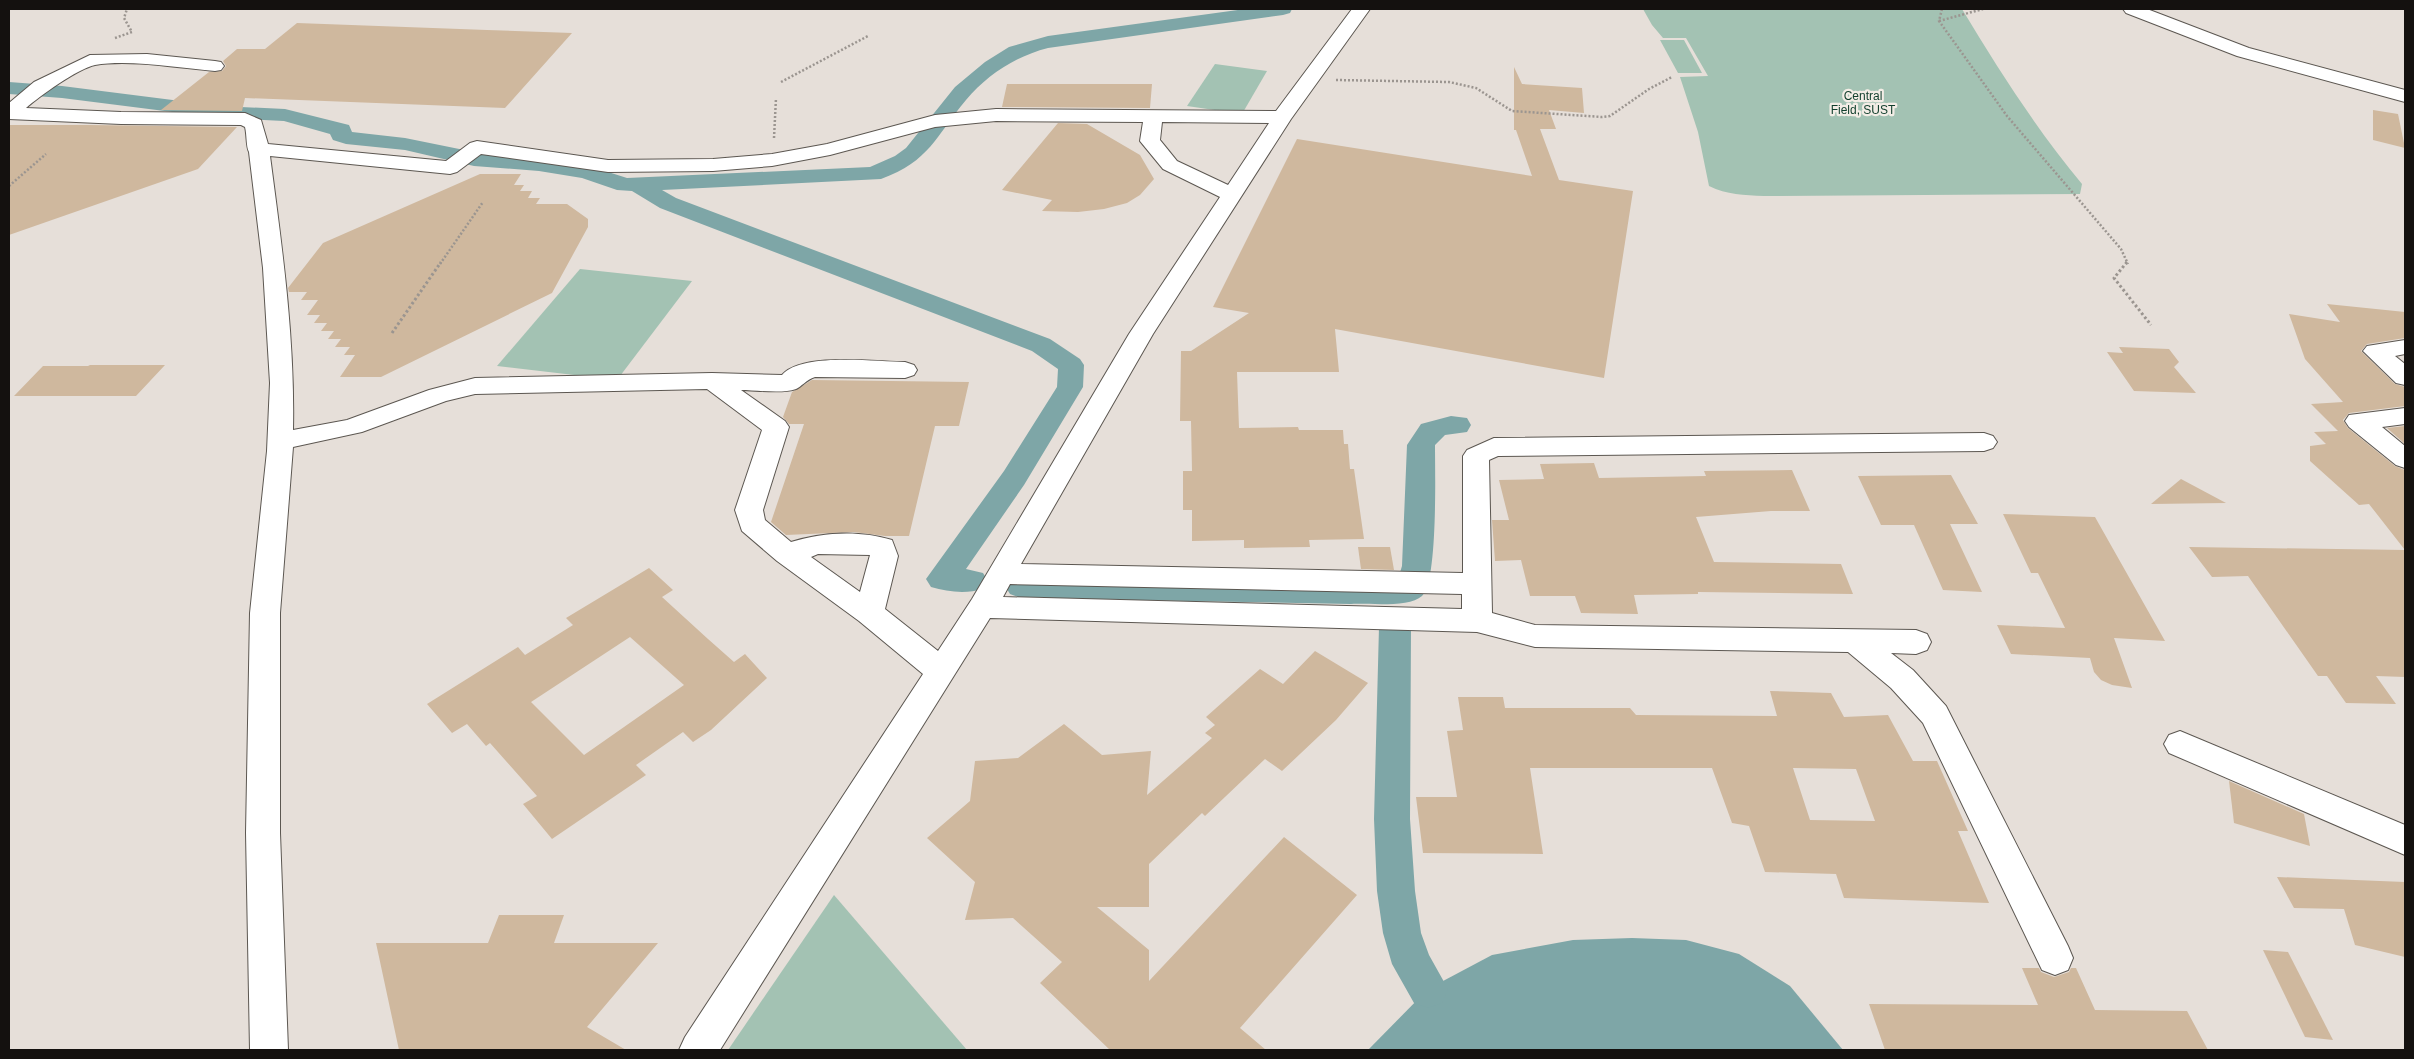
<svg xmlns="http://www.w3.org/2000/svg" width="2414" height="1059" viewBox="0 0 2414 1059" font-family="Arial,sans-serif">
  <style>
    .green { fill: #a3c2b3 }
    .water { fill: #7ea6a7 }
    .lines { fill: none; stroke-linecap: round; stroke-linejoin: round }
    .canal { fill: #7ea6a7; fill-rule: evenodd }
    .building { fill: #cfb89e; fill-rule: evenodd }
    .minor-casing { stroke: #5c5751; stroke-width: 2 }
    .path-far1 { stroke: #9b9590; stroke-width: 2.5; stroke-dasharray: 2 2; stroke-linecap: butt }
    .path { stroke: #9b9590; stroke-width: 3; stroke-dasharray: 2.5 2.5; stroke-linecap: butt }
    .minor { fill: #fff; fill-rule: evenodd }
    .labels { text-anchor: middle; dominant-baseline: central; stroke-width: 4.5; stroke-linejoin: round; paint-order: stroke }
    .far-park-label { font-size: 12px; fill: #103e2c; stroke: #f3ede6 }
  </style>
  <rect width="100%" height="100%" fill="#e6dfd9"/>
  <g class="green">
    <path d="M 1643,9 L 1962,9 C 1998,69 2037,130 2082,184 L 2080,194 L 1764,196 C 1744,195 1727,195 1709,186 L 1698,132 L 1680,77 L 1708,76 L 1686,38 L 1663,38 L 1652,25 Z"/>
    <path d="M 1660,40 L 1684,40 L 1702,73 L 1678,73 Z"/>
    <path d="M 1215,64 L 1267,71 L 1242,114 L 1187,106 Z"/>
    <path d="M 580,269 L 692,281 L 617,380 L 497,366 Z"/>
    <path d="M 834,895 L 967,1050 L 728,1050 Z"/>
  </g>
  <path class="water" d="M 1632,938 L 1686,940 L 1739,954 L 1790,986 L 1843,1050 L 1368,1050 L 1428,989 L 1492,955 L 1573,940 Z"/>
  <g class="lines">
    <g class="canal">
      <path d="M 1245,9 L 1292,9 L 1290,13 L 1283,15 L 1048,48 C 1016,56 987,75 966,100 C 935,137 930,161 881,179 L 662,190 L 676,198 L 1050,339 L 1080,359 L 1084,365 L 1083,387 L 1024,485 L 966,569 L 983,573 L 988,581 L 983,589 C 966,594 948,592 931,587 L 926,579 L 1004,471 L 1057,387 L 1058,369 L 1032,351 L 660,208 L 632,191 L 617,190 L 582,178 L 539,171 L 474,166 L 405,150 L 346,144 L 333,140 L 330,134 L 284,121 L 220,118 L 62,98 L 9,94 L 9,82 L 62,86 L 220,106 L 285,109 L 349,125 L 352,132 L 405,138 L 474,152 L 539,157 L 586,165 L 627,178 L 870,167 L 895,156 L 906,148 L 955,87 L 985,62 L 1009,47 L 1048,36 Z"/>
      <path d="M 1451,416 L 1467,418 L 1471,425 L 1467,432 L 1445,435 L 1435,445 C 1435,471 1438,582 1422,596 C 1409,608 1369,603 1351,604 L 1021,598 L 1010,594 L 1005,586 L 1010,578 L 1021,574 L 1398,579 L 1402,566 L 1407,445 L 1421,424 Z"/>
      <path d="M 1395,615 L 1406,618 L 1411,627 L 1410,819 L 1415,891 L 1421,933 L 1429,955 L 1448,989 L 1442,1003 L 1428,1008 L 1414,1003 L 1392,964 L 1383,933 L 1377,891 L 1374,819 L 1379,627 L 1384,618 Z"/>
    </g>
  </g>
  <g class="building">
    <path d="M 297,23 L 487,30 L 572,33 L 505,108 L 245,98 L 242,111 L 161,110 L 209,72 L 222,71 L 226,66 L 223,61 L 237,49 L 265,49 Z"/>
    <path d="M 1514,67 L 1522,84 L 1582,88 L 1584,113 L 1549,110 L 1556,129 L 1540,129 L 1559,180 L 1633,191 L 1604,378 L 1335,329 L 1339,372 L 1237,372 L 1239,428 L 1298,427 L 1299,430 L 1343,430 L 1344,444 L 1348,444 L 1350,469 L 1354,469 L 1364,539 L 1309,540 L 1310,547 L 1244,548 L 1244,540 L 1192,541 L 1192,510 L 1183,510 L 1183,471 L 1192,471 L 1191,421 L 1180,421 L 1181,351 L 1191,351 L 1249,313 L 1213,307 L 1297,139 L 1532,176 L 1516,130 L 1514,130 Z"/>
    <path d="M 1007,84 L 1152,84 L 1150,108 L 1002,107 Z"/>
    <path d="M 2373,110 L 2398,114 L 2405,148 L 2373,140 Z"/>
    <path d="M 1058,123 L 1087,124 L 1140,155 L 1154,179 L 1140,195 L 1127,203 L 1104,209 L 1078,212 L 1042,211 L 1052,200 L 1002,190 Z"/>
    <path d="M 9,125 L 90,125 L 237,127 L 198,169 L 9,235 Z"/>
    <path d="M 480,174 L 521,174 L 514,185 L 524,185 L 520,191 L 532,191 L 528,198 L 540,198 L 536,204 L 567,204 L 588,219 L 588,227 L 552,293 L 381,377 L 340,377 L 355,355 L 344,355 L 350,347 L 335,347 L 341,339 L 328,339 L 334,331 L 321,331 L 327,323 L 314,323 L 320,315 L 307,315 L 318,300 L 301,300 L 307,292 L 289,292 L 288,288 L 323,243 Z"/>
    <path d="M 2327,304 L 2405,312 L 2405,338 L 2367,344 L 2361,351 L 2395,384 L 2405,387 L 2405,406 L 2349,413 L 2343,420 L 2348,428 L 2395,466 L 2405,470 L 2405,677 L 2376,676 L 2396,704 L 2346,703 L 2327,676 L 2318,676 L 2248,576 L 2212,577 L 2189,547 L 2405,550 L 2369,504 L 2359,505 L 2310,461 L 2310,446 L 2326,444 L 2314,432 L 2338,431 L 2311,404 L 2343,402 L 2305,359 L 2289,314 L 2340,322 Z"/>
    <path d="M 2119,347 L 2169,349 L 2179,362 L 2174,367 L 2196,393 L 2134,391 L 2107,352 L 2123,353 Z"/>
    <path d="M 90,365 L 165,365 L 136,396 L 14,396 L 43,366 L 88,366 Z"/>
    <path d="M 812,380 L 969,382 L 959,426 L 935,426 L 909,536 L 885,536 L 854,532 L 786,535 L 771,522 L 804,424 L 789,424 L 783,417 L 792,392 Z"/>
    <path d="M 2405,426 L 2405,444 L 2387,428 Z"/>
    <path d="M 1594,463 L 1599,478 L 1706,476 L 1704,471 L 1792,470 L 1810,511 L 1771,511 L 1696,517 L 1714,562 L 1841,564 L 1853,594 L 1698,592 L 1698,594 L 1634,595 L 1638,614 L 1581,613 L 1575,596 L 1530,596 L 1521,560 L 1495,561 L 1492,520 L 1509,520 L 1499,480 L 1544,479 L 1540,464 Z"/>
    <path d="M 1951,475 L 1978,524 L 1950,524 L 1982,592 L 1943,590 L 1914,525 L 1881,525 L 1858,476 Z"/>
    <path d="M 2181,479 L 2226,503 L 2151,504 Z"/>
    <path d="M 2003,514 L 2095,517 L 2165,641 L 2114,638 L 2132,688 L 2112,685 L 2101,680 L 2094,672 L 2090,658 L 2011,654 L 1997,625 L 2065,628 L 2038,573 L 2031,573 Z"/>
    <path d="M 1358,547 L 1390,547 L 1394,570 L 1361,569 Z"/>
    <path d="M 649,568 L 673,590 L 662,597 L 708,639 L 734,662 L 745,654 L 767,678 L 711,730 L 693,742 L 683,732 L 636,765 L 646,775 L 552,839 L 523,804 L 537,796 L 490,743 L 486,746 L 467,724 L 452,733 L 427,704 L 518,647 L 525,655 L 573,625 L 566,618 ZM 630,637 L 684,685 L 584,755 L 531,702 Z"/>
    <path d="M 1315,651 L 1368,683 L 1336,720 L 1282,771 L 1265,759 L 1205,816 L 1202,813 L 1149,864 L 1149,907 L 1097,907 L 1149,950 L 1149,981 L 1284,837 L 1357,895 L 1240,1028 L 1266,1050 L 1110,1050 L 1040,983 L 1062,962 L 1013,918 L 965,920 L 975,882 L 927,838 L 970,801 L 975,761 L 1018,758 L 1064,724 L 1102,755 L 1151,751 L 1147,795 L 1212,738 L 1205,733 L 1215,725 L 1206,717 L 1260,669 L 1283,684 Z"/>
    <path d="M 1770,691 L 1831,693 L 1844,717 L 1888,715 L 1913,761 L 1937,761 L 1968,831 L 1958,831 L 1989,903 L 1844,898 L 1836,874 L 1765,872 L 1749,826 L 1732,823 L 1712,768 L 1530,768 L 1543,854 L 1423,853 L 1416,797 L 1457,797 L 1447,731 L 1463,730 L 1458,697 L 1503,697 L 1505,708 L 1630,708 L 1636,715 L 1777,716 ZM 1793,768 L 1856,769 L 1875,821 L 1810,820 Z"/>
    <path d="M 2229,781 L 2304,814 L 2310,846 L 2234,823 Z"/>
    <path d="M 2277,877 L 2405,882 L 2405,957 L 2355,945 L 2344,909 L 2294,908 Z"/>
    <path d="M 499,915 L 564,915 L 554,943 L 658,943 L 587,1027 L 626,1050 L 399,1050 L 376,943 L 488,943 Z"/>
    <path d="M 2263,950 L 2288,952 L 2333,1040 L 2305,1037 Z"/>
    <path d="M 2022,968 L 2039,968 L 2041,972 L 2054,977 L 2069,972 L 2071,968 L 2076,968 L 2095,1010 L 2187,1011 L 2208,1050 L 1885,1050 L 1869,1004 L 2038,1005 Z"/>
  </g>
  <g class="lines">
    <defs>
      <g id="minor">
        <path d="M 1352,9 L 1370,9 L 1291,119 L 1153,334 L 1021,564 L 1463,573 L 1463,456 L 1467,450 L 1494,438 L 1984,433 L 1993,436 L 1997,442 L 1993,448 L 1984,451 L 1498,456 L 1489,460 L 1492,613 L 1535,625 L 1916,630 L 1927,634 L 1931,642 L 1927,650 L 1916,654 L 1891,653 L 1913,670 L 1946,706 L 2068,946 L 2073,958 L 2068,970 L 2055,975 L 2042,970 L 1923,723 L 1891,688 L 1848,652 L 1535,647 L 1477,632 L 990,618 L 720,1050 L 679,1050 L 685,1037 L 923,674 L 859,621 L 777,561 L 742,531 L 735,510 L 762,430 L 707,389 L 475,394 L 446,401 L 362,432 L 293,447 L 280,613 L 280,833 L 288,1050 L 250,1050 L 246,833 L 250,613 L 267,451 L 270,383 L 263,268 L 249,152 C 246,147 247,134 245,127 L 241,125 L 121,124 L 9,119 L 9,103 L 34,82 L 90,55 L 147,54 L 215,61 L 221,62 L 224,66 L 221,70 L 215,71 C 180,68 129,59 95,65 C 77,69 40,96 26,108 L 121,112 L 245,113 L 261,120 L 268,144 L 446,161 L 470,143 L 477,141 L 608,160 L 713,159 L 772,154 L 827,144 L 935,115 L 996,109 L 1276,111 ZM 996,121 L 1143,122 L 1140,141 L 1163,169 L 1220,197 L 1129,334 L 972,599 L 938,651 L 885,609 L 898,556 L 892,540 C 860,530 823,532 791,542 L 765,520 L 763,510 L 789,427 L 785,421 L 741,390 C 755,390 783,394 796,389 C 801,387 806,380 815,377 L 905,378 L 914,375 L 917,370 L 914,365 L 905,362 C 876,362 802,352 782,375 L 712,373 L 475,378 L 429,390 L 347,420 L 293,430 C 295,338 282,247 270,156 L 450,174 L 457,172 L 481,154 L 608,172 L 713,171 L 772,166 L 830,155 L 935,127 ZM 1162,122 L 1269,123 L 1228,185 L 1177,161 L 1160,140 ZM 818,554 L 870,555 L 860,592 L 811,557 ZM 1010,584 L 1462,594 L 1462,609 L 1003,597 Z"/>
        <path d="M 2123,9 L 2147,9 L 2249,48 L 2405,90 L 2405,102 L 2237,56 L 2126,13 Z"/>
        <path d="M 2405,340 L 2405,354 L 2395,356 L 2405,364 L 2405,385 L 2396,383 L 2363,351 L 2367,346 Z"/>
        <path d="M 2405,408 L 2405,424 L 2382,427 L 2405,446 L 2405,468 L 2396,465 L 2349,427 L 2345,421 L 2349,415 Z"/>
        <path d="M 2180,731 L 2405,825 L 2405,855 L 2169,753 L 2164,744 L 2169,735 Z"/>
      </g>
    </defs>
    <use href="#minor" class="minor-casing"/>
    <g class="path-far1">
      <path d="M 1942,9 L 1939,21 L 2007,116 L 2121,249 L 2128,264"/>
      <path d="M 1939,21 L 1983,9"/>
      <path d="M 115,38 L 132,32 L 124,18 L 127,9"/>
      <path d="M 1336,80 L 1449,82 L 1476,88 L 1512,111 L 1602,117 L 1610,116 L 1649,89 L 1672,77"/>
      <path d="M 781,82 L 868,36"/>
      <path d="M 774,138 L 776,98"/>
      <path d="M 9,186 L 46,154"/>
      <path d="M 440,264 L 483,202"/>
    </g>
    <g class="path">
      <path d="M 2127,262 L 2114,278 L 2151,325"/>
      <path d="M 392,333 L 441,262"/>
    </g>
    <use href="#minor" class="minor"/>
  </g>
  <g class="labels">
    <g class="far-park-label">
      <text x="1863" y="96">Central<tspan x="1863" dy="14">Field, SUST</tspan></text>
    </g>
  </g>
  <rect width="2414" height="1059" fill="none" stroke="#14110f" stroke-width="20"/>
</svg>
